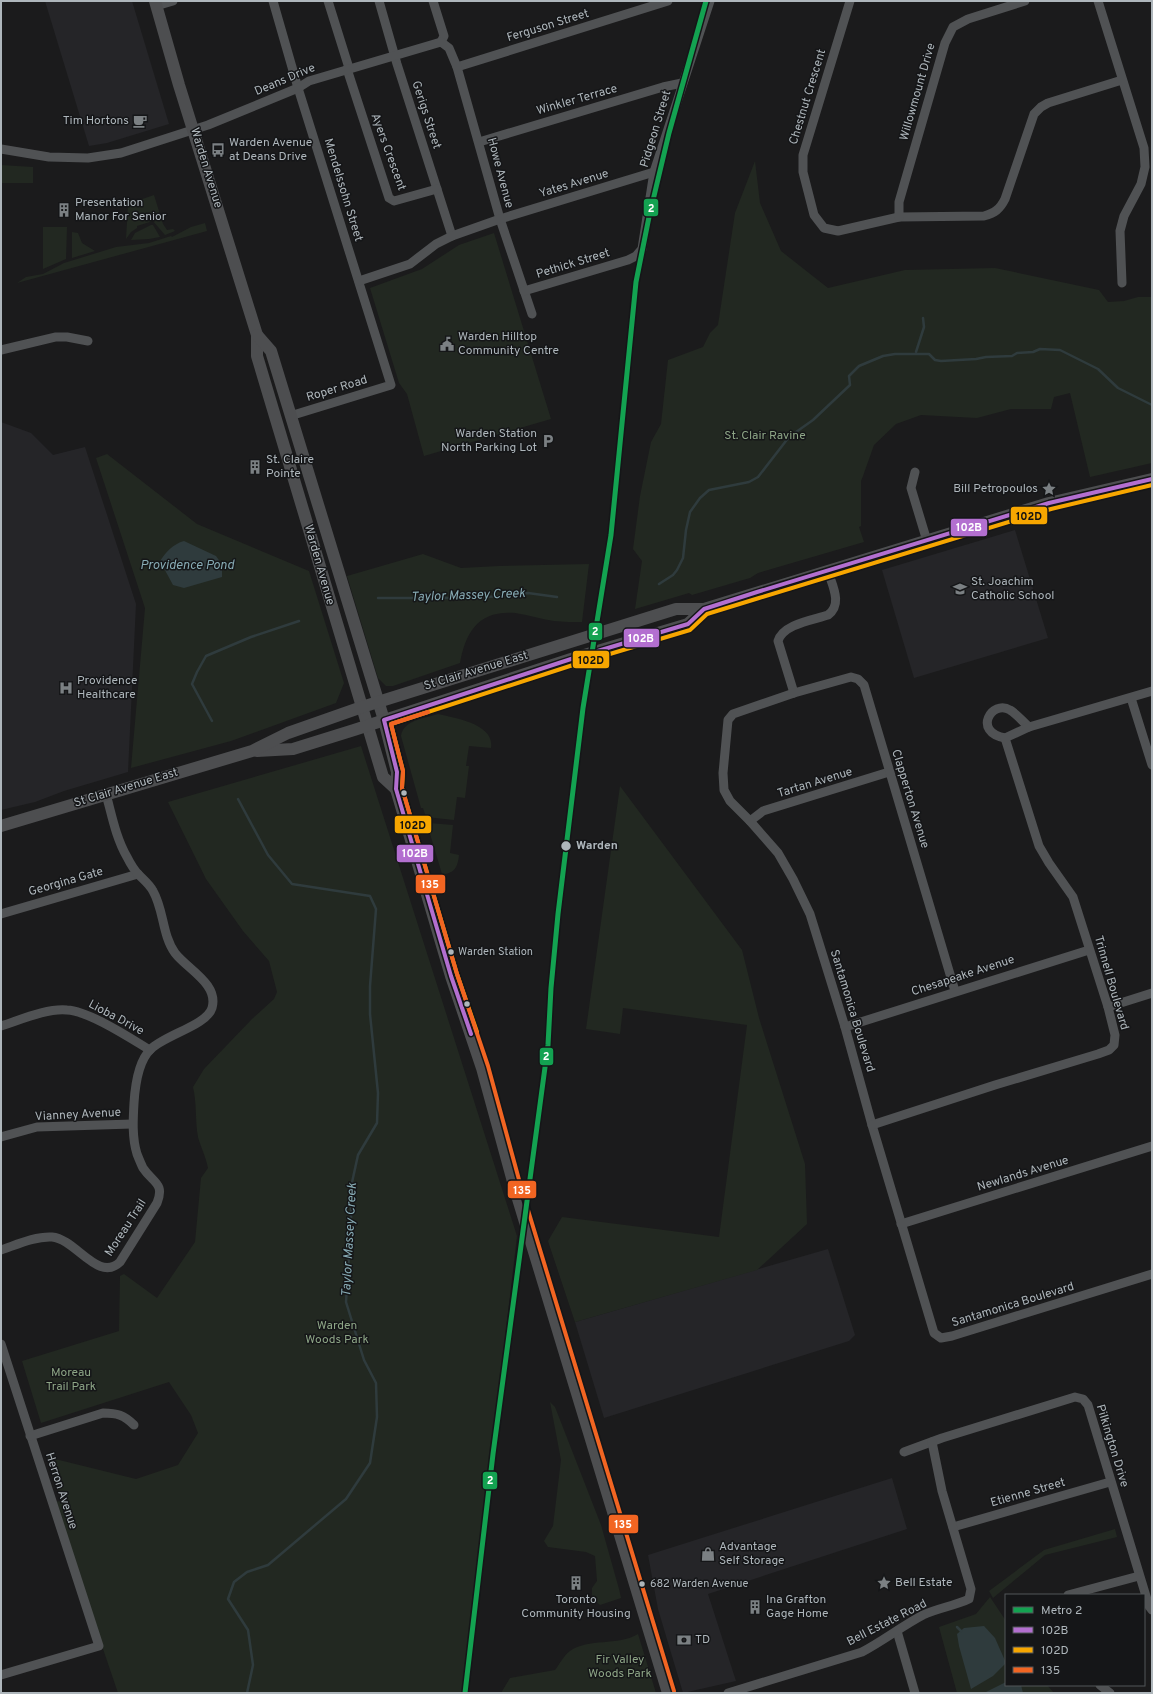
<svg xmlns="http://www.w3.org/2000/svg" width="1153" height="1694" viewBox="0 0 1153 1694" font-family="Overpass,sans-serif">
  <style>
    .built { fill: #252528 }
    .green { fill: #222821 }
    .water { fill: #2f3b3d }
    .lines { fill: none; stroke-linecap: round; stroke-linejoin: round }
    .stream { stroke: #2f3b3d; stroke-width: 2.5 }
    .minor { stroke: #505254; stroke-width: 9 }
    .major { stroke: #4d4e50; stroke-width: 12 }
    .bus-1-casing { stroke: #151618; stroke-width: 7 }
    .bus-2-casing { stroke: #151618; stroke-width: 7 }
    .bus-3-casing { stroke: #151618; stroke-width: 7 }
    .bus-1 { stroke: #b36fd0; stroke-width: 4 }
    .bus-2 { stroke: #f7a600; stroke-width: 4 }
    .bus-3 { stroke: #f26522; stroke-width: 4 }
    .metro-1-casing { stroke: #151618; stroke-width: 8 }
    .metro-1 { stroke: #13a251; stroke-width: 5 }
    .bus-dot { fill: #aeb6bb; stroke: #151618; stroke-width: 1.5 }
    .labels { text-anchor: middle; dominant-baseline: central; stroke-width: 3; stroke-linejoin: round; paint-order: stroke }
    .bus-label { font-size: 11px; fill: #aeb6bb; stroke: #151618; text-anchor: start }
    .street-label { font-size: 12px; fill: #aeb6bb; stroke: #151618 }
    .poi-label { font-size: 12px; fill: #aeb6bb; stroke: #151618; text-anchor: start }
    .park-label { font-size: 12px; fill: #8da586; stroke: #151618 }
    .stop-label { font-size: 12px; font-weight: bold; fill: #aeb6bb; stroke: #151618; text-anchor: start }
    .water-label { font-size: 13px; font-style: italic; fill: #87abb4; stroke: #151618 }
    .line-badge { stroke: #151618; stroke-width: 1.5 }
    .badge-label { font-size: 11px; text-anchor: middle; font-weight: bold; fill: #fff }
    .pale-badge-label { font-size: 11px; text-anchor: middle; font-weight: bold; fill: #111 }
  </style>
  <rect width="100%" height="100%" fill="#1b1b1c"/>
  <g class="built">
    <path d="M 45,1 L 132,1 L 169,124 L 107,143 L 89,146 Z"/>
    <path d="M 1,422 L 31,433 L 53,455 L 85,447 L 136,604 L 128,772 L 64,791 L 35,802 L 1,810 Z"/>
    <path d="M 1015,530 L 1048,638 L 914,678 L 882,570 Z"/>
    <path d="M 828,1249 L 855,1335 L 849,1341 L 604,1418 L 575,1322 Z"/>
    <path d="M 892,1478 L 907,1529 L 708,1594 L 736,1681 L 683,1693 L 658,1609 L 648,1555 Z"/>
  </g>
  <g class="green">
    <path d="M 755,161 L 760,203 L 781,251 L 828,288 L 905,270 L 995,268 L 1099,290 L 1108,302 L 1124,301 L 1138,297 L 1152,297 L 1152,463 L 1090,477 L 1070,393 L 1054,397 L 1051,409 L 1011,409 L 977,418 L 921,415 L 896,424 L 874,445 L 863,476 L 861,481 L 861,526 L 859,527 L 864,542 L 758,573 L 750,578 L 692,595 L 689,593 L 635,609 L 642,561 L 633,549 L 640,496 L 651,442 L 661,424 L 668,360 L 703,347 L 710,333 L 718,325 L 735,213 Z"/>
    <path d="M 1,165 L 33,167 L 33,183 L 1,183 Z"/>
    <path d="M 154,195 L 163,224 L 167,230 L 173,229 L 175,231 L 165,235 L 153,221 L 137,226 L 137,228 L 131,232 L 126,239 L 128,204 Z"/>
    <path d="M 205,223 L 207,231 L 17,283 L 26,277 L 43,274 L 64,263 L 116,247 L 149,243 L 171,236 L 172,237 L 191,227 Z"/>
    <path d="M 151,225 L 153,225 L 160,237 L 149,239 L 131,240 L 135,233 Z"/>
    <path d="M 43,227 L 67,227 L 66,259 L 43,269 Z"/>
    <path d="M 72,232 L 78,233 L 82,243 L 95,251 L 72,258 Z"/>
    <path d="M 494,233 L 551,419 L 424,456 L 407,394 L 399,383 L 370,288 L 422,269 L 459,245 Z"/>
    <path d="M 107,454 L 197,524 L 309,571 L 344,683 L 336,703 L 231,741 L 131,768 L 145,608 L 96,458 Z"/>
    <path d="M 423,554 L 461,568 L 499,566 L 589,564 L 582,622 C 573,622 564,622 554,621 C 541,619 528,615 515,613 C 479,610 466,631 460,663 L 393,686 L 386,686 L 378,678 L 347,576 Z"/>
    <path d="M 438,714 C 455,718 495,724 491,748 L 469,746 L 466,766 L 469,766 L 465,798 L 457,797 L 454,820 L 426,817 L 423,808 L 421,808 L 401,736 C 403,720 426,718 438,714 Z"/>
    <path d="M 361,746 L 517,1236 L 463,1693 L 118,1693 L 53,1502 L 62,1501 L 47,1457 L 136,1479 L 178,1465 L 198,1433 L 191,1415 L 169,1382 L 41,1423 L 22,1361 L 119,1331 L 120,1276 L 124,1274 L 157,1298 L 195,1242 L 201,1178 L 208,1168 C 206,1157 201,1148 198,1137 C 195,1120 197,1104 193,1087 L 204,1069 L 252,1019 L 274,999 L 277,992 L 269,961 L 243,931 L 206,879 L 168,802 Z"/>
    <path d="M 620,786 L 742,950 L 759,1018 L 805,1164 L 807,1224 L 757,1270 L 575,1322 L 548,1241 L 562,1217 L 719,1237 L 747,1025 L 623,1008 L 620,1034 L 586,1029 Z"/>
    <path d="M 429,823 L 453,825 L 450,853 L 459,855 C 458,866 455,874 442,874 L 428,827 Z"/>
    <path d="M 550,1402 L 555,1407 L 601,1525 L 619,1589 L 621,1598 L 600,1605 L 592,1598 L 592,1588 L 597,1581 L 595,1556 L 586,1552 L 548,1547 L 544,1541 L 553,1526 L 561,1460 Z"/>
    <path d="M 1115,1529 L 1117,1537 L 1045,1555 L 993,1598 L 989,1591 L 1044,1550 Z"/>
    <path d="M 990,1597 L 1006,1621 L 1006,1685 L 1047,1685 L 1054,1693 L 957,1693 L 939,1627 L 976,1614 Z"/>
    <path d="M 638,1634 L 656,1693 L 501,1693 L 510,1678 L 555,1670 C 559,1665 564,1655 570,1651 C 588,1638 618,1646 638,1634 Z"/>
  </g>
  <g class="water">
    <path d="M 184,541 L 216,556 L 223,566 L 222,570 L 222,577 L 184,588 L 173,585 L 160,561 C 166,552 173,544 184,541 Z"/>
    <path d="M 984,1626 L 995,1638 L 1006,1663 L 993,1676 L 971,1689 L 959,1646 L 957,1634 L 964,1628 Z"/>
    <path d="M 1006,1682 L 1006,1685 L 1021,1685 L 1023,1693 L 984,1693 Z"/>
  </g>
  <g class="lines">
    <g class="stream">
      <path d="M 916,352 L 924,327 L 923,318"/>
      <path d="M 659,584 L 673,575 L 677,570 L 683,558 L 686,530 L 690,512 L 700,498 L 709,490 L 749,482 L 758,477 L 789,437 L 813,420 L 850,385 L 849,376 L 859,366 L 883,356 L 895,354 L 929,354 L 935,360 L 941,361 L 976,359 L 986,357 L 1012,356 L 1017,353 L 1033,352 L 1040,349 L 1060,350 L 1098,369 L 1118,388 L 1152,405"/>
      <path d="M 378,598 L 479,598 L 528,593 L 557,597"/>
      <path d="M 212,721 L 192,684 L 197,672 L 206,656 L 251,637 L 299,621"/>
      <path d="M 238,799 L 268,855 L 292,884 L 370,896 L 376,909 L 370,986 L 370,1014 L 378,1093 L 377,1123 L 358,1155 L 351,1187 L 351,1225 L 346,1302 L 364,1360 L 376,1383 L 377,1417 L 370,1463 L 346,1499 L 268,1565 L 247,1572 L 234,1582 L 228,1599 L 248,1630 L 253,1665 L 247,1693"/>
      <path d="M 957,1627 L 961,1631"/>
    </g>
    <g class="minor">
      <path d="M 273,1 L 298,88 L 391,385 L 290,416"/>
      <path d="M 328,1 L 349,68"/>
      <path d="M 379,1 L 397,64 L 452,236"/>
      <path d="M 433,1 L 444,36 L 441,42"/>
      <path d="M 850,1 L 803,155 L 803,172 L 814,215 L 824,228 L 838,231 L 899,217 L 984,216 C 995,213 1000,209 1005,199 L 1034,114 L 1041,107 L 1048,103 L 1122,80"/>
      <path d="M 1098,1 L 1144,148 L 1145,167 L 1141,184 L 1124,216 L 1120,231 L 1122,283"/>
      <path d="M 156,6 L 173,1"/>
      <path d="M 457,67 L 668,1"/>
      <path d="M 347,69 L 389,198 L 394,201 L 437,189"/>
      <path d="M 479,142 L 663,87 L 682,83"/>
      <path d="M 1,149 L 49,157 L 88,158 L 121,153 L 208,125 L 298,88 L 309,81 L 441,42 L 449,48 L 457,67 L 500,219 L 532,314"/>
      <path d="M 899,217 L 899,202 L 945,43 L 953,27 L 968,19 L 1025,1"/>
      <path d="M 359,281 L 410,264 L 436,244 L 452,236 L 500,219 L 654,172"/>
      <path d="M 524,291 L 628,260 L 636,256 L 642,249 L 654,172 L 710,1"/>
      <path d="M 1,350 L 55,337 L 67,337 L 88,341"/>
      <path d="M 915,472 L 911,488 L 927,541"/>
      <path d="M 794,693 L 778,641 C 783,624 813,620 828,615 C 843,604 832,585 828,571"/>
      <path d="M 1131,698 L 1152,765"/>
      <path d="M 1005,738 C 972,732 992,699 1010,710 C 1017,714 1023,722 1029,727"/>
      <path d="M 750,821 L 763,811 L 889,772"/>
      <path d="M 1,914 L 138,874"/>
      <path d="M 955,991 L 864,685 L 858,679 L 851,677 L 794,693 L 733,714 L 728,720 L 723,773 L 724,790 L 730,801 L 750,821 L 778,853 L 793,879 L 810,914 L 845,1027 L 872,1125 L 934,1333 L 941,1338 L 952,1336 L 1152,1274"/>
      <path d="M 1108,1007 L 1152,993"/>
      <path d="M 1,1026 C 20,1020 47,1008 67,1010 C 89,1011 130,1038 150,1050"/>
      <path d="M 845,1027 L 1089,950"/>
      <path d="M 872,1125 L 995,1085 L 1098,1054 L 1109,1050 L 1114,1045 L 1115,1035 L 1108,1007 L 1073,897 L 1049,863 L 1039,846 L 1005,738 L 1029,727 L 1152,691"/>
      <path d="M 1,1137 L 37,1127 L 132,1124"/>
      <path d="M 901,1224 L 1152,1146"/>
      <path d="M 1,1250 C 16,1245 35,1236 52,1237 C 76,1239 98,1283 120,1262 L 157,1203 C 165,1183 153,1183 143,1168 C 141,1164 139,1159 137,1154 C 132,1138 133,1120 134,1103 C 135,1087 138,1061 151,1049 C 165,1035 207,1025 212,1008 C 219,984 187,969 175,953 C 162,935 164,910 153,891 C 150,885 144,880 139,875 C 134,870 130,863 127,857 C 116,838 112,816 106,794"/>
      <path d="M 1,1344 L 99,1646 L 1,1675"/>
      <path d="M 30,1436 L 103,1413 C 117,1413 124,1415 134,1425"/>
      <path d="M 904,1452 L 942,1438 L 1075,1397 L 1083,1399 L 1088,1405 L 1149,1606 L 1152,1610"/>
      <path d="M 953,1527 L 1110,1482"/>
      <path d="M 1068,1595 L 1139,1576"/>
      <path d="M 897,1631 L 915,1693"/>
      <path d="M 1100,1685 L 1110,1693"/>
      <path d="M 728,1693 L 862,1652 C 883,1641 902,1626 923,1615 C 938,1608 954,1606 969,1599 L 971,1589 L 942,1491 L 932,1442"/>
    </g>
    <g class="major">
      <path d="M 155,1 L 179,85 L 257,335 L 257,356 L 383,777 L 396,789"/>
      <path d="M 257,335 L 271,351 L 384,720 L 397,772 L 396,789 L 451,976 L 482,1068 L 515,1189 L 668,1693"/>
      <path d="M 257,751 L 293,749 L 354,730 L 571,659 L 688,624 L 704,609"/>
      <path d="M 1,826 L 252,751 L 288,733 L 362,707 L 676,609 L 704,609 L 1049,503 L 1152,479"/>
    </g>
    <defs>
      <path id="bus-1" d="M 471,1034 L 451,976 L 396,789 L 397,772 L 384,720 L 571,659 L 688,624 L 704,609 L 757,592 L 1049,503 L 1152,479"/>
      <path id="bus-2" d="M 477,1032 L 457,974 L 402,788 L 403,771 L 391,724 L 573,665 L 690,630 L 707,614 L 759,598 L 1051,509 L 1152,485"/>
      <path id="bus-3" d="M 428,712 L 391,724 L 403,771 L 402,788 L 457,974 L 488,1066 L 521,1187 L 674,1691"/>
    </defs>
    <use href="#bus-1" class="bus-1-casing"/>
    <use href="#bus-2" class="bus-2-casing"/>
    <use href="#bus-3" class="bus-3-casing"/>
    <use href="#bus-1" class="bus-1"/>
    <use href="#bus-2" class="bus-2"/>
    <use href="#bus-3" class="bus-3"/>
    <defs>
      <path id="metro-1" d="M 465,1693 L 493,1454 L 548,1045 L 551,988 L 558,914 L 583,708 L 611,535 L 636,282 L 649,217 L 669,133 L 706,1"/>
    </defs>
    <use href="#metro-1" class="metro-1-casing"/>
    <use href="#metro-1" class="metro-1"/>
  </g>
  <defs>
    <symbol id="cafe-bare" viewBox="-9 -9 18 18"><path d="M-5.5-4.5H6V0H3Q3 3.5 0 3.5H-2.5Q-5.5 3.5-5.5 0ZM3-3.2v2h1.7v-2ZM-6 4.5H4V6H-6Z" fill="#7b8083" stroke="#151618" stroke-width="2.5" paint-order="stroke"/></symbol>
    <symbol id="bus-bare" viewBox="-9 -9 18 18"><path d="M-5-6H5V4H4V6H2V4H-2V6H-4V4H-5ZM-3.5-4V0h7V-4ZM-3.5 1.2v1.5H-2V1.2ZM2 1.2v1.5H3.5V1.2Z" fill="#7b8083" stroke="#151618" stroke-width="2.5" paint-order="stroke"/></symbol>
    <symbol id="building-bare" viewBox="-9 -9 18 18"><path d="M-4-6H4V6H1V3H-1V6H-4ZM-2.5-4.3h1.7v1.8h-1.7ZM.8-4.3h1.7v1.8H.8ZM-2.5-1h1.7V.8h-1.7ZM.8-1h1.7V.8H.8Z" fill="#7b8083" stroke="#151618" stroke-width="2.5" paint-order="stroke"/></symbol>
    <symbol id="civic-bare" viewBox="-9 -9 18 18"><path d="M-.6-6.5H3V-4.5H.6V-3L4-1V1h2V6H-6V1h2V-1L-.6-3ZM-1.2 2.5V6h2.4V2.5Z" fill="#7b8083" stroke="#151618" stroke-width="2.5" paint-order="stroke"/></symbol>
    <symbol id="parking-bare" viewBox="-9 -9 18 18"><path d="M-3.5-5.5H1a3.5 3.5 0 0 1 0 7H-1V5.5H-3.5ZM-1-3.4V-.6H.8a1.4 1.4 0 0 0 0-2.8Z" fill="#7b8083" stroke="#151618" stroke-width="2.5" paint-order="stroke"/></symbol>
    <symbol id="sight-bare" viewBox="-9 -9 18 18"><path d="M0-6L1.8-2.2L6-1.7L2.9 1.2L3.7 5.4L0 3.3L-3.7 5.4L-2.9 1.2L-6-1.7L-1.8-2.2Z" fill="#7b8083" stroke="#151618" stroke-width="2.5" paint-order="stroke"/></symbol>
    <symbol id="school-bare" viewBox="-9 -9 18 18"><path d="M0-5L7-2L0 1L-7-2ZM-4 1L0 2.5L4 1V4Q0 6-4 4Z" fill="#7b8083" stroke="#151618" stroke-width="2.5" paint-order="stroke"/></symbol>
    <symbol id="hospital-bare" viewBox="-9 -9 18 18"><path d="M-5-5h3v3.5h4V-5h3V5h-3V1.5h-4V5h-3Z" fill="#7b8083" stroke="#151618" stroke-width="2.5" paint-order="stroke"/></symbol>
    <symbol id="shop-bare" viewBox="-9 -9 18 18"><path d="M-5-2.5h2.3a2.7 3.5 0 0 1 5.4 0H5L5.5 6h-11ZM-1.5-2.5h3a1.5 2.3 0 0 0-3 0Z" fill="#7b8083" stroke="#151618" stroke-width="2.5" paint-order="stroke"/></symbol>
    <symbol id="bank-bare" viewBox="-9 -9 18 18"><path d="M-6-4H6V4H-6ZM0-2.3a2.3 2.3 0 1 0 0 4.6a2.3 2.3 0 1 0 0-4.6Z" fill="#7b8083" stroke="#151618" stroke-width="2.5" paint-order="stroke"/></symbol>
  </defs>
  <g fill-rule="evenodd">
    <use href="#cafe-bare" x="130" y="111" width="20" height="20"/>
    <use href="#bus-bare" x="208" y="140" width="20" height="20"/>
    <use href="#building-bare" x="54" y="200" width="20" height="20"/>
    <use href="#civic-bare" x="437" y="334" width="20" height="20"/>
    <use href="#parking-bare" x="538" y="431" width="20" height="20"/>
    <use href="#building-bare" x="245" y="457" width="20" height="20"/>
    <use href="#sight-bare" x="1039" y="479" width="20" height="20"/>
    <use href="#school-bare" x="950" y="579" width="20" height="20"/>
    <use href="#hospital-bare" x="56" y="678" width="20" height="20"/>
    <use href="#shop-bare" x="698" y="1544" width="20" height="20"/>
    <use href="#building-bare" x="566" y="1573" width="20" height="20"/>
    <use href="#sight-bare" x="874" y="1573" width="20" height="20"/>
    <use href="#building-bare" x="745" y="1597" width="20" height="20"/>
    <use href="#bank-bare" x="674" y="1630" width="20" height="20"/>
  </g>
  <g class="bus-dot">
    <circle cx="404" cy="793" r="3.5"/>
    <circle cx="566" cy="846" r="5.5"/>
    <circle cx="451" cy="952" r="3.5"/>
    <circle cx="467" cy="1004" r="3.5"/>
    <circle cx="642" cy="1584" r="3.5"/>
  </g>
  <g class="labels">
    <g class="bus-label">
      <text x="458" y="952">Warden Station</text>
      <text x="650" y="1584">682 Warden Avenue</text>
    </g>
    <g class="street-label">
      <text transform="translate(548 26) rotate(-17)">Ferguson Street</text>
      <text transform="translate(285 80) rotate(-23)">Deans Drive</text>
      <text transform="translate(918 92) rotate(-74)">Willowmount Drive</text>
      <text transform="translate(808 97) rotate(-73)">Chestnut Crescent</text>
      <text transform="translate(577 100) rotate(-16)">Winkler Terrace</text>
      <text transform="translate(426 115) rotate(72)">Gerigs Street</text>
      <text transform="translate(656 129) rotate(-73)">Pidgeon Street</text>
      <text transform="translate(388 152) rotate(70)">Ayers Crescent</text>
      <text transform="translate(206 168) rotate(73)">Warden Avenue</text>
      <text transform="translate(500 173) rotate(75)">Howe Avenue</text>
      <text transform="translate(574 184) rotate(-17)">Yates Avenue</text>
      <text transform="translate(343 190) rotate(73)">Mendelssohn Street</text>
      <text transform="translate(573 264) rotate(-17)">Pethick Street</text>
      <text transform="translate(337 389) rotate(-17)">Roper Road</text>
      <text transform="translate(319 565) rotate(74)">Warden Avenue</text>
      <text transform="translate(476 671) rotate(-17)">St Clair Avenue East</text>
      <text transform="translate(815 783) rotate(-17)">Tartan Avenue</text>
      <text transform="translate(126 788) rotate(-17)">St Clair Avenue East</text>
      <text transform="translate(910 799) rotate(73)">Clapperton Avenue</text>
      <text transform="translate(66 882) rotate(-16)">Georgina Gate</text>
      <text transform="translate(963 976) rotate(-18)">Chesapeake Avenue</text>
      <text transform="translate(1111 983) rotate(74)">Trinnell Boulevard</text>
      <text transform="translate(852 1011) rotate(73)">Santamonica Boulevard</text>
      <text transform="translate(116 1018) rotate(28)">Lioba Drive</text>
      <text transform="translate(78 1115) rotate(-3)">Vianney Avenue</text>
      <text transform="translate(1023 1174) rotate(-17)">Newlands Avenue</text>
      <text transform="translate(126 1228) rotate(-57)">Moreau Trail</text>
      <text transform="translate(1013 1305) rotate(-17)">Santamonica Boulevard</text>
      <text transform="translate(1112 1446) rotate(73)">Pilkington Drive</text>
      <text transform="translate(61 1491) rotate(72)">Herron Avenue</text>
      <text transform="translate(1028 1493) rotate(-16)">Etienne Street</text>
      <text transform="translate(887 1623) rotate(-27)">Bell Estate Road</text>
    </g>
    <g class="poi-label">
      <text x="129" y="121" text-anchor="end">Tim Hortons</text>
      <text x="229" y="143">Warden Avenue<tspan x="229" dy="14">at Deans Drive</tspan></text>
      <text x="75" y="203">Presentation<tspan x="75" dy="14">Manor For Senior</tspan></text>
      <text x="458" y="337">Warden Hilltop<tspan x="458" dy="14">Community Centre</tspan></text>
      <text x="537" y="434" text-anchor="end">Warden Station<tspan x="537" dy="14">North Parking Lot</tspan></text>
      <text x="266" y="460">St. Claire<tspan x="266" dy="14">Pointe</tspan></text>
      <text x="1038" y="489" text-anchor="end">Bill Petropoulos</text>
      <text x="971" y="582">St. Joachim<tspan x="971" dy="14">Catholic School</tspan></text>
      <text x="77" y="681">Providence<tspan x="77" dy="14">Healthcare</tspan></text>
      <text x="719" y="1547">Advantage<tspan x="719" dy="14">Self Storage</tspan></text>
      <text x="895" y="1583">Bell Estate</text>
      <text x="576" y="1600" text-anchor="middle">Toronto<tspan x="576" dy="14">Community Housing</tspan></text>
      <text x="766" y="1600">Ina Grafton<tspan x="766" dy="14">Gage Home</tspan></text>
      <text x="695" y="1640">TD</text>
    </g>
    <g class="park-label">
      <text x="765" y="436">St. Clair Ravine</text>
      <text x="337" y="1326">Warden<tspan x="337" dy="14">Woods Park</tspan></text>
      <text x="71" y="1373">Moreau<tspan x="71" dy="14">Trail Park</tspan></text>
      <text x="620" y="1660">Fir Valley<tspan x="620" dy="14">Woods Park</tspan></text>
    </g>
    <g class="stop-label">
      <text x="576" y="846">Warden</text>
    </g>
    <g class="water-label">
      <text x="187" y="566">Providence Pond</text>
      <text transform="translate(468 596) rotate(-2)">Taylor Massey Creek</text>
      <text transform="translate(350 1240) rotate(-87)">Taylor Massey Creek</text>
    </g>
  </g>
  <g class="line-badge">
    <rect x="643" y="198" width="16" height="19" rx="4" fill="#13a251"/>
    <rect x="1010" y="506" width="38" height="19" rx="4" fill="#f7a600"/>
    <rect x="950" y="518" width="38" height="19" rx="4" fill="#b36fd0"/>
    <rect x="588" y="622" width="15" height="19" rx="4" fill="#13a251"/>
    <rect x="623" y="628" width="37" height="20" rx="4" fill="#b36fd0"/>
    <rect x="572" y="650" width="38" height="19" rx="4" fill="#f7a600"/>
    <rect x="394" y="815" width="38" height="19" rx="4" fill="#f7a600"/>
    <rect x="396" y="844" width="38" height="19" rx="4" fill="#b36fd0"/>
    <rect x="415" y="874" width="31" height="20" rx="4" fill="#f26522"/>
    <rect x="539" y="1047" width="15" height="19" rx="4" fill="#13a251"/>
    <rect x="507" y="1180" width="30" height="19" rx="4" fill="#f26522"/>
    <rect x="482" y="1471" width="16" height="19" rx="4" fill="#13a251"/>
    <rect x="608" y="1514" width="31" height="20" rx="4" fill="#f26522"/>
  </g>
  <g class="badge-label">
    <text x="651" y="212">2</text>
    <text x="969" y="531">102B</text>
    <text x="595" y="635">2</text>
    <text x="641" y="642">102B</text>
    <text x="415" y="857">102B</text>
    <text x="430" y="888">135</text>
    <text x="546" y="1060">2</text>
    <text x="522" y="1194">135</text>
    <text x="490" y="1484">2</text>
    <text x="623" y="1528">135</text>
  </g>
  <g class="pale-badge-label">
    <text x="1029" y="520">102D</text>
    <text x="591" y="664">102D</text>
    <text x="413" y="829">102D</text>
  </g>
  <rect width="1153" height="1694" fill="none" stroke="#aeb6bb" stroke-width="4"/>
  <rect x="1005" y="1594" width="140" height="92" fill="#151618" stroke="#525659"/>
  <rect x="1013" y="1607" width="20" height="6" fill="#13a251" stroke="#525659"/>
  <text x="1041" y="1614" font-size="12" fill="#aeb6bb">Metro 2</text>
  <rect x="1013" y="1627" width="20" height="6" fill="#b36fd0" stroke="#525659"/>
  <text x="1041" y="1634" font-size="12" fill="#aeb6bb">102B</text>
  <rect x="1013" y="1647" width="20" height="6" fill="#f7a600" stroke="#525659"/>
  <text x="1041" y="1654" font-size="12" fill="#aeb6bb">102D</text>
  <rect x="1013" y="1667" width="20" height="6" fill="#f26522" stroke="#525659"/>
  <text x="1041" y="1674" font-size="12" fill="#aeb6bb">135</text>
</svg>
